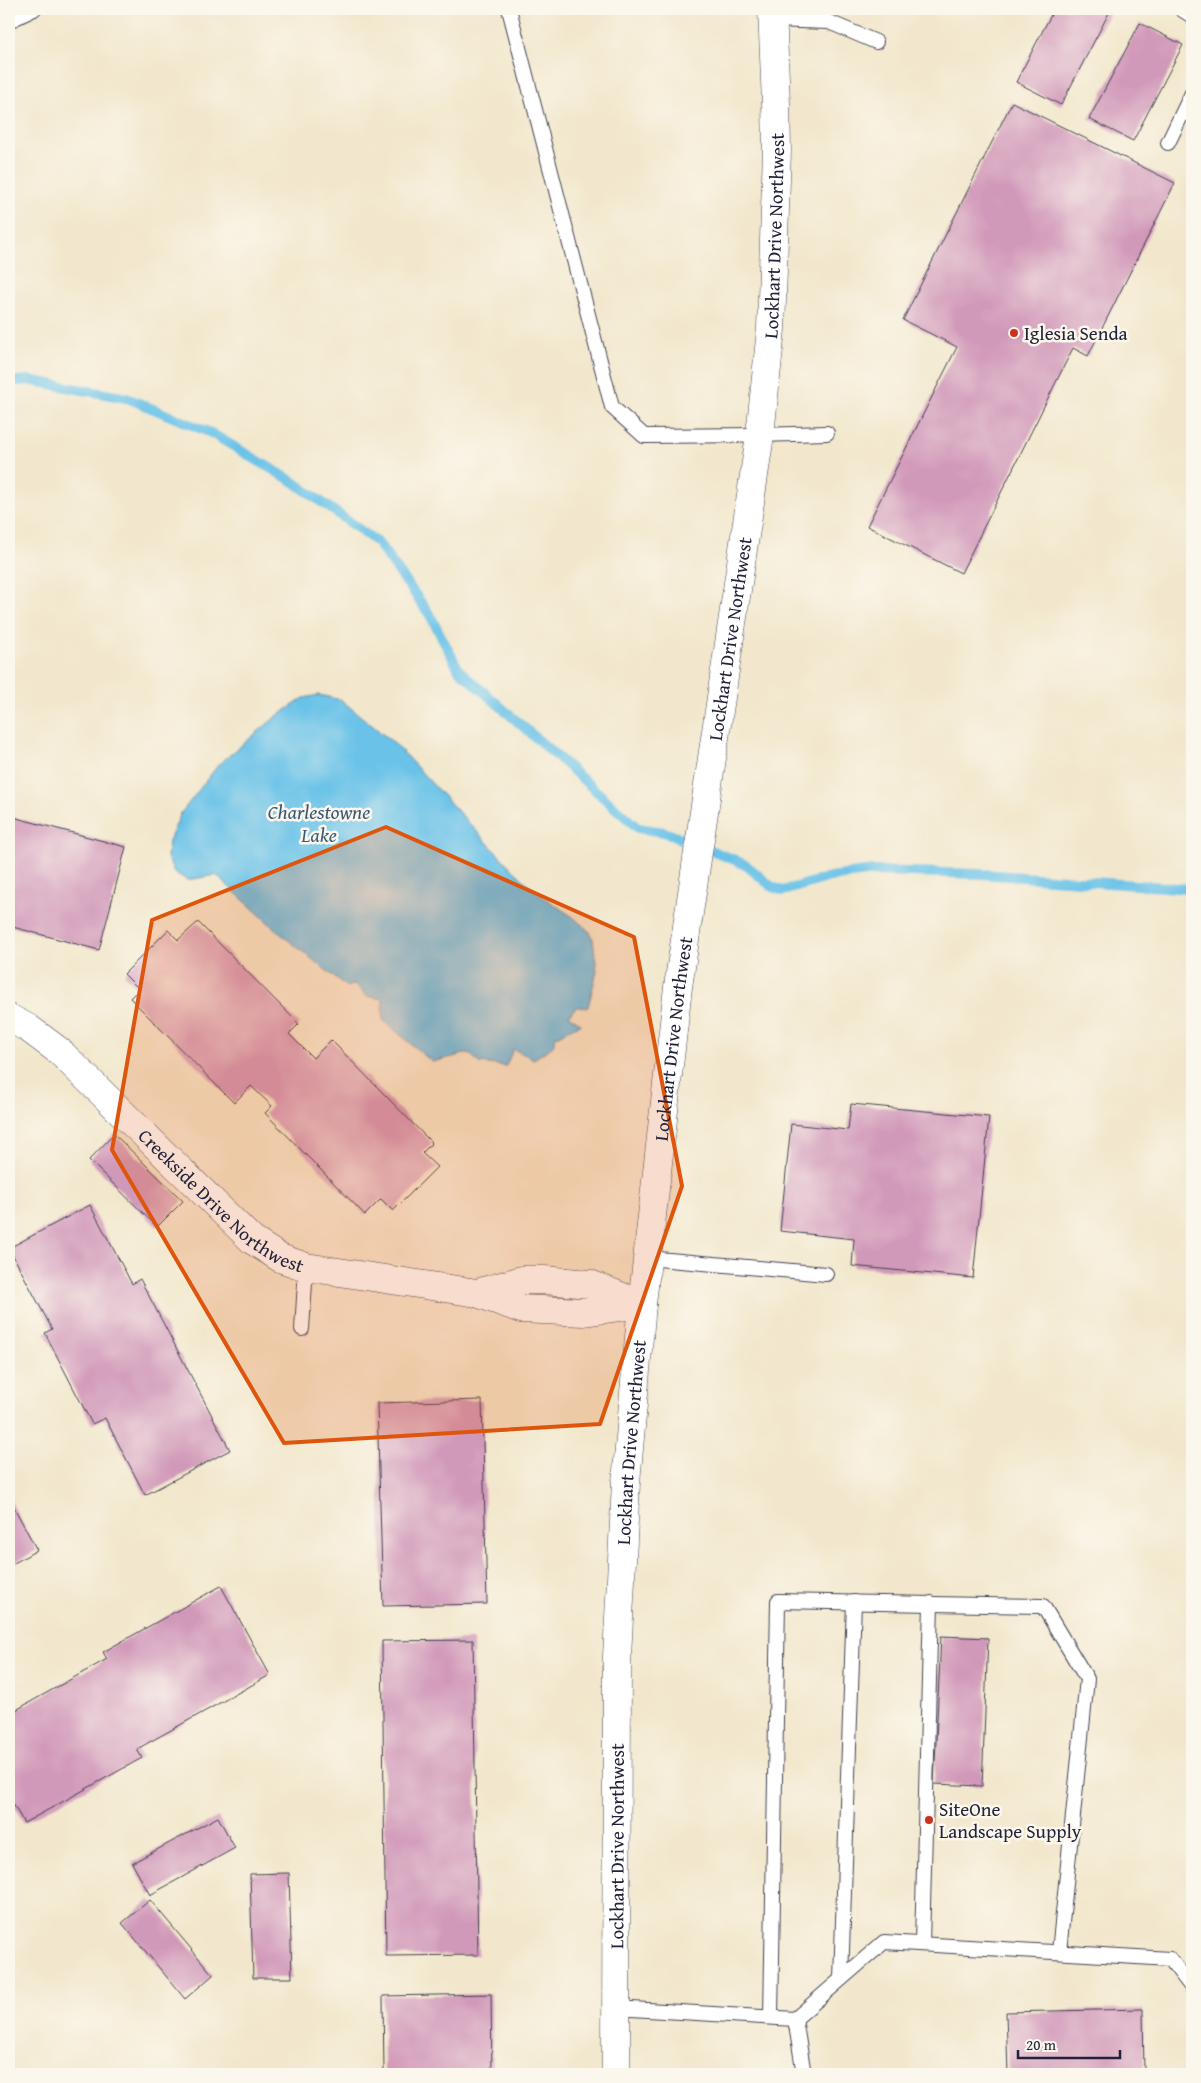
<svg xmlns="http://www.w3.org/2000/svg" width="1201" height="2083" viewBox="0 0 1201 2083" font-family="'Gentium Book Plus',serif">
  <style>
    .water { fill: #6bc2e8; stroke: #467292 }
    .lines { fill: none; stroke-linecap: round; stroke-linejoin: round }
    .stream { stroke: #6bc2e8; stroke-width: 10 }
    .building { fill: #d199b9 }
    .service-casing { stroke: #414051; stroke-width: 16 }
    .minor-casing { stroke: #414051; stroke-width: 29 }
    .service { stroke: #fff; stroke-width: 14 }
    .minor { stroke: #fff; stroke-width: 28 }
    .marked { fill: #de560e; fill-opacity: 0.2; stroke: #de560e; stroke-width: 4; stroke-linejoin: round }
    .poi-dot { fill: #c8321e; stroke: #fbf7ec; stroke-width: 2 }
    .labels { text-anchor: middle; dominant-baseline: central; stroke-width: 5; stroke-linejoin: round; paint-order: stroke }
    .street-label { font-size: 19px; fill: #22223b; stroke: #fbf7ec }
    .poi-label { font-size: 19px; fill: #22223b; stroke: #fbf7ec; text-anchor: start }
    .water-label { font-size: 20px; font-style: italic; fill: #3c5a78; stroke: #fbf7ec }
  </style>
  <rect width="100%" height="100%" fill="#fbf7ec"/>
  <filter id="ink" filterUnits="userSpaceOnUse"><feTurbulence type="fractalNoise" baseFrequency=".02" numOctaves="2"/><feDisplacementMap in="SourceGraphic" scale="10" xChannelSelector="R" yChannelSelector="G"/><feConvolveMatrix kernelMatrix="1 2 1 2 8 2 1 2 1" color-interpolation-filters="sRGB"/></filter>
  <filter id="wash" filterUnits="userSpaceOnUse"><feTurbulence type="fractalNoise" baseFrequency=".0096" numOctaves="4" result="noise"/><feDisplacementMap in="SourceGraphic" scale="20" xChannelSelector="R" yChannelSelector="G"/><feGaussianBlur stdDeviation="1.12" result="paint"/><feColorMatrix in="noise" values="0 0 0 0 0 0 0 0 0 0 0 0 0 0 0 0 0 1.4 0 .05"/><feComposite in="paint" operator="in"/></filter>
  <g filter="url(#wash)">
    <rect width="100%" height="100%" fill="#f2e7cc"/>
    <path class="water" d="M 319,695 L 341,700 L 395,744 L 513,870 L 540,895 L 573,917 L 590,932 L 593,939 L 597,971 L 588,1007 L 576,1007 L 569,1015 L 581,1024 L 556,1036 L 553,1046 L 534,1059 L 513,1049 L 506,1066 L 479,1063 L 469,1053 L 432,1062 L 383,1020 L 383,999 L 366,996 L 354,984 L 347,987 L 282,935 L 216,875 L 187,880 L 174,872 L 167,857 L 169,841 L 181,813 L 219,764 L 277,716 L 304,698 Z"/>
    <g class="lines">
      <path class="stream" d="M 9,382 L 28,380 L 127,398 L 211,433 L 294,482 L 378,543 L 430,615 L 459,670 L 638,828 L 664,832 L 735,860 L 747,866 L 771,886 L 783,891 L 830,877 L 872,871 L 981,874 L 1192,889"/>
    </g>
    <g id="blocks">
      <g class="building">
        <path d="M 1054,9 L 1111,9 L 1061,105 L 1016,82 Z"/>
        <path d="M 1140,23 L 1183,45 L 1133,141 L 1089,119 Z"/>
        <path d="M 1012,102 L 1175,183 L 1088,356 L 1073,348 L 961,573 L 867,526 L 957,347 L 903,320 Z"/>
        <path d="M 9,816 L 126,847 L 99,950 L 9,926 Z"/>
        <path d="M 198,922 L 299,1024 L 289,1034 L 313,1058 L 331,1040 L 432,1143 L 422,1153 L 437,1167 L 393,1211 L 381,1199 L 365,1215 L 265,1113 L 272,1106 L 251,1086 L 234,1103 L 130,998 L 139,989 L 124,974 L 168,930 L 178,940 Z"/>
        <path d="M 851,1104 L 989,1117 L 973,1278 L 852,1266 L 854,1239 L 780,1231 L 791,1124 L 848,1130 Z"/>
        <path d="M 114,1134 L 183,1201 L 157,1227 L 89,1160 Z"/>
        <path d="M 90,1205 L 132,1284 L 140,1279 L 230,1450 L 145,1495 L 105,1418 L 92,1424 L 45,1333 L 52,1329 L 9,1248 Z"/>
        <path d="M 482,1400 L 487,1604 L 383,1606 L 377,1403 Z"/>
        <path d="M 9,1498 L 37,1550 L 9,1566 Z"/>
        <path d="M 221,1586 L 270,1675 L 137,1749 L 142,1758 L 24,1823 L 9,1797 L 9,1714 L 107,1659 L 103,1652 Z"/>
        <path d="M 941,1636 L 988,1638 L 982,1786 L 934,1784 Z"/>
        <path d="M 473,1640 L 478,1955 L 386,1956 L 382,1641 Z"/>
        <path d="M 218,1817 L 235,1848 L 150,1895 L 132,1863 Z"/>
        <path d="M 289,1873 L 292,1978 L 253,1978 L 250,1874 Z"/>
        <path d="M 150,1900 L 213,1975 L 185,1999 L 122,1923 Z"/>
        <path d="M 491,1994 L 492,2074 L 384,2074 L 383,1996 Z"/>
        <path d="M 1143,2009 L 1144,2074 L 1008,2074 L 1006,2012 Z"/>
      </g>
    </g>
  </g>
  <g filter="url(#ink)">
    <use href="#blocks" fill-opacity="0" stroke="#414051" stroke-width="1"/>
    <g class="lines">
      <defs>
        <g id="service">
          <path d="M 509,9 L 612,407 L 644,436 L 760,435 L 827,433"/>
          <path d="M 1181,9 L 1192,16"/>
          <path d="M 772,20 L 829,22 L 876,42"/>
          <path d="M 9,21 L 34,9"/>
          <path d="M 1168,143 L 1192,93"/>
          <path d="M 647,1258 L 826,1274"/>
          <path d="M 302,1329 L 306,1267"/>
          <path d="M 922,1944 L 931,1603"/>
          <path d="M 841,1979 L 854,1602"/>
          <path d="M 615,2008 L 795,2019 L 884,1942 L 1170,1959 L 1192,1988"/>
          <path d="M 771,2017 L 778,1601 L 1043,1606 L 1087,1679 L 1059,1952"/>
          <path d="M 795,2019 L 804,2074"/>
        </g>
        <g id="minor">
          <path id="s1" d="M 9,1018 L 28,1028 L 59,1051 L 252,1240 L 280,1258 L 306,1267 L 477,1293 L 521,1309 L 584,1312 L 642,1304"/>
          <path d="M 477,1293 L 522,1280 L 544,1280 L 590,1284 L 640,1304"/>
          <path id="s2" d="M 616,2074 L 617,1657 L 626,1482 L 642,1304 L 678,987 L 760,435 L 771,329 L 777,150 L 776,103 L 772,9"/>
        </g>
      </defs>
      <use href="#service" class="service-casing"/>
      <use href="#minor" class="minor-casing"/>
      <use href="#service" class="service"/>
      <use href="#minor" class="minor"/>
    </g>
  </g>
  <path class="marked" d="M 386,827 L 634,937 L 682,1186 L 600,1424 L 284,1443 L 112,1150 L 152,920 Z"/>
  <g class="poi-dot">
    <circle cx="1014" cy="333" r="5"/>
    <circle cx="929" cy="1820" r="5"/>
  </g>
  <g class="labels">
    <g class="street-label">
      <text stroke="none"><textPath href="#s2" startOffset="1848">Lockhart Drive Northwest</textPath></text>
      <text stroke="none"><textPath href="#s2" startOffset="1442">Lockhart Drive Northwest</textPath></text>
      <text stroke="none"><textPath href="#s2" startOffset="1038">Lockhart Drive Northwest</textPath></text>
      <text stroke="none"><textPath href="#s1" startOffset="282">Creekside Drive Northwest</textPath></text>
      <text stroke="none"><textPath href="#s2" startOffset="632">Lockhart Drive Northwest</textPath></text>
      <text stroke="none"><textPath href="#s2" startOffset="228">Lockhart Drive Northwest</textPath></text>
    </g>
    <g class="poi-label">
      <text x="1024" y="333">Iglesia Senda</text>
      <text x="939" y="1809">SiteOne<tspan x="939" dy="22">Landscape Supply</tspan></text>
    </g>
    <g class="water-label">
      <text x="319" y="811">Charlestowne<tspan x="319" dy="23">Lake</tspan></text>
    </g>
  </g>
  <rect width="1201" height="2083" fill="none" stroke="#fbf7ec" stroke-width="30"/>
  <path d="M1018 2050v8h102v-8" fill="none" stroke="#22223b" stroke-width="2.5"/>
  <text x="1026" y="2050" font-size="15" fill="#22223b" stroke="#fbf7ec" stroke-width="4" paint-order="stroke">20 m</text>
</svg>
